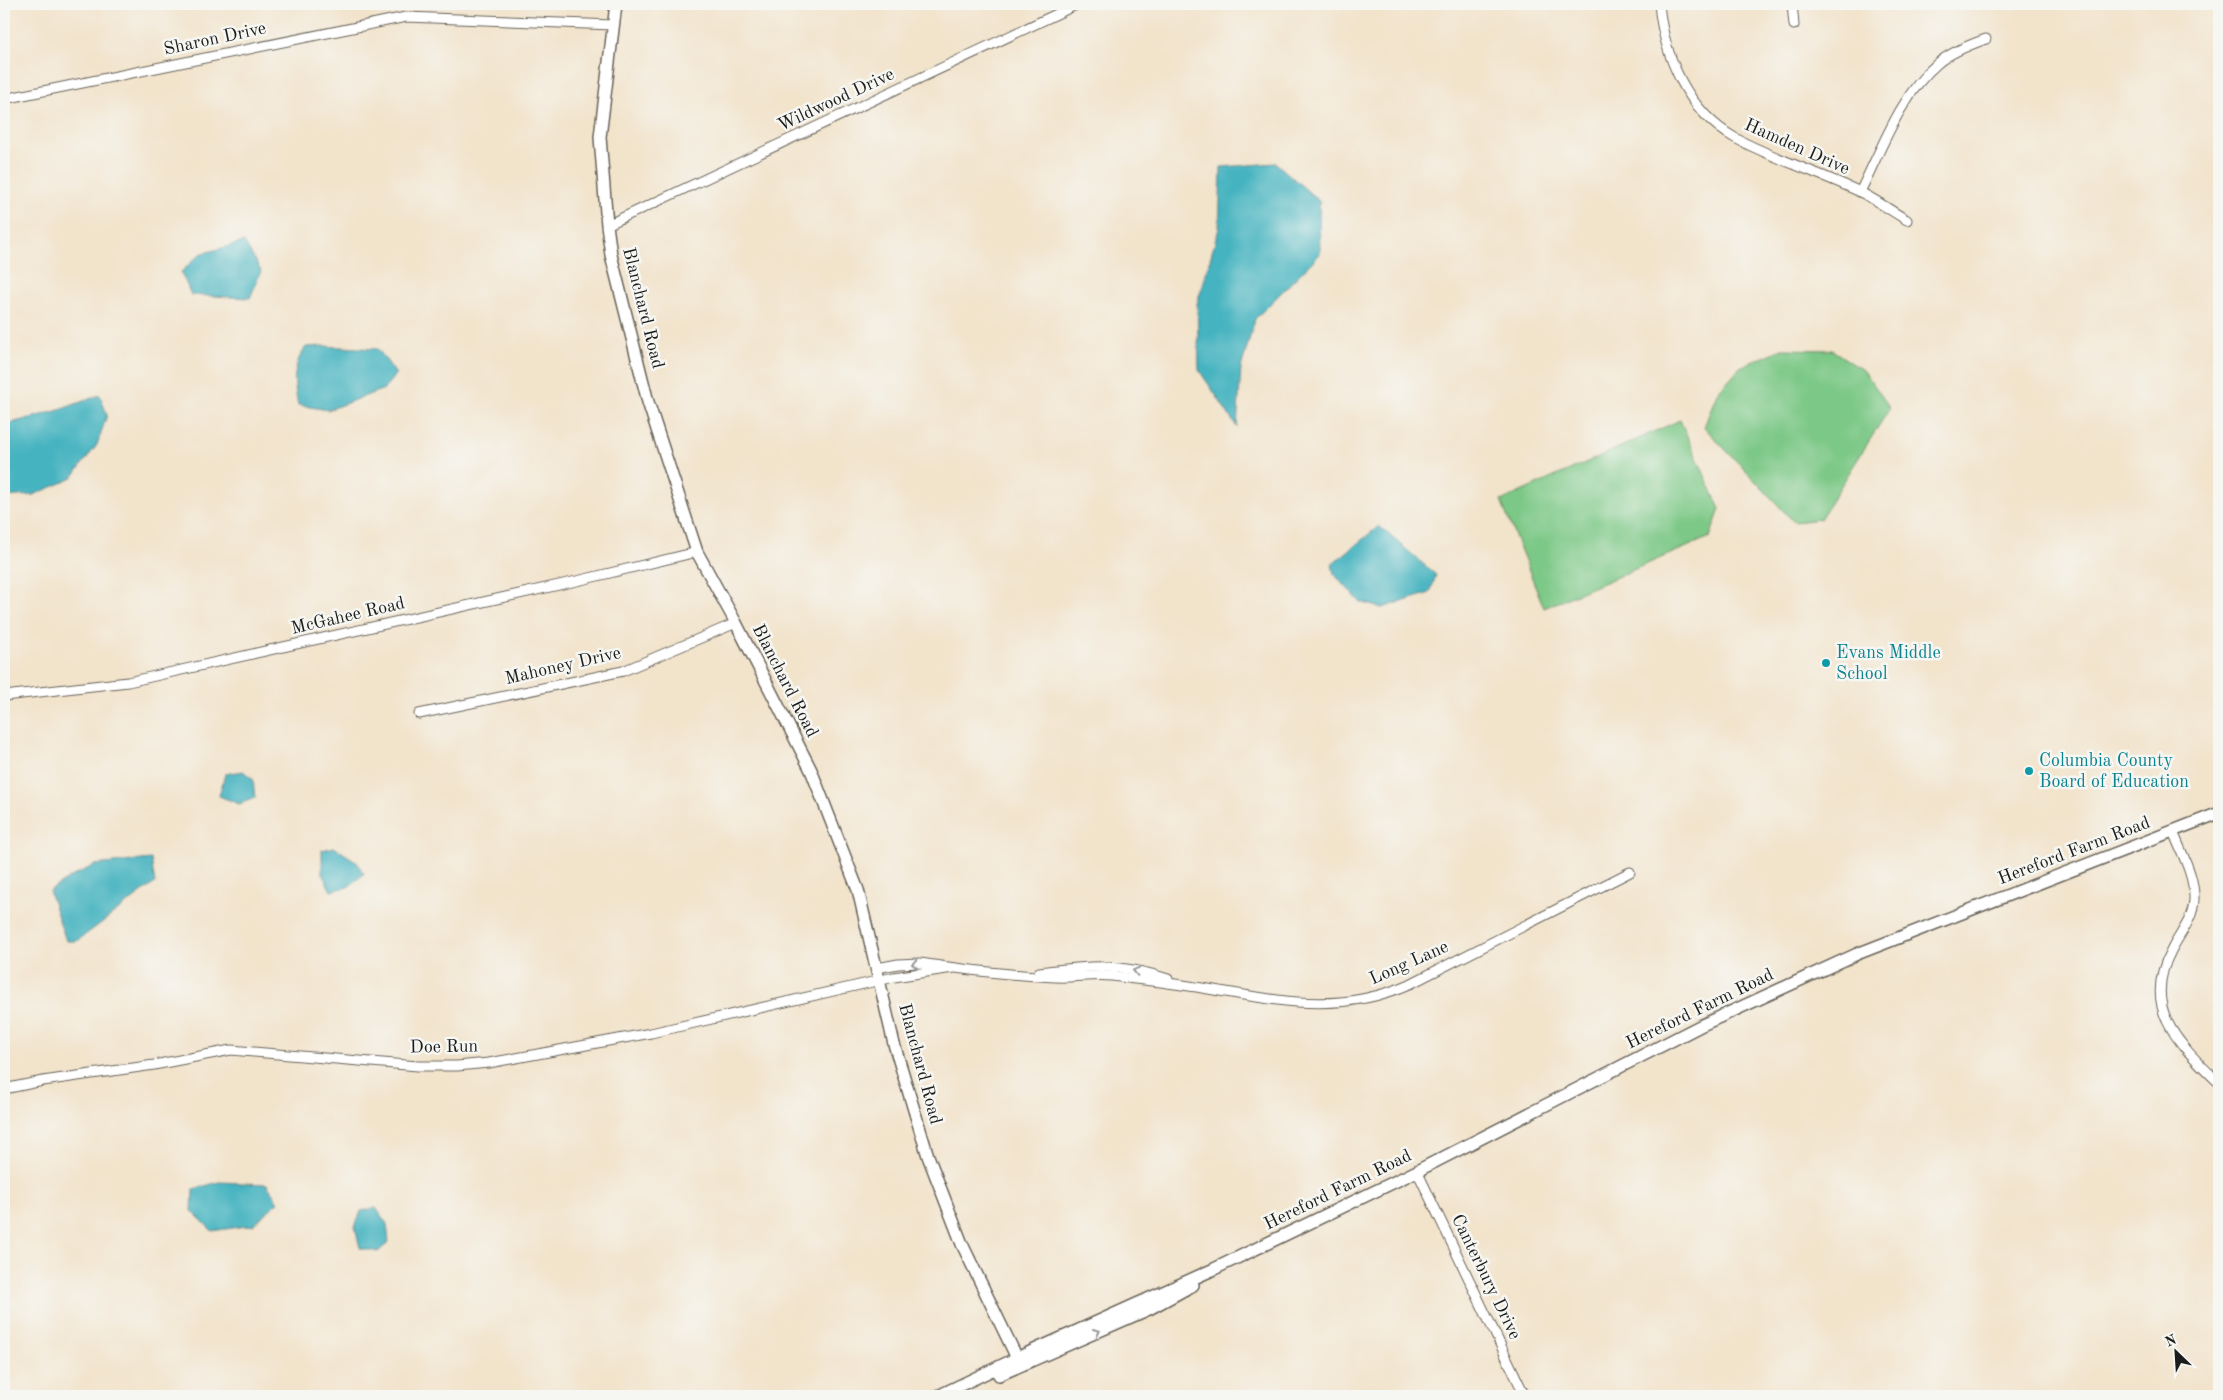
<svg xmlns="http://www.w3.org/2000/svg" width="2223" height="1400" viewBox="0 0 2223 1400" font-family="'Old Standard TT',serif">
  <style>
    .pitch { fill: #7cc886; stroke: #4c7251 }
    .water { fill: #45b3c0; stroke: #30686e }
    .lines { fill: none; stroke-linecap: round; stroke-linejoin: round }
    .minor-casing { stroke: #676259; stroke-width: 11 }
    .tertiary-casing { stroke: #676259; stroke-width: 14 }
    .minor { stroke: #fff; stroke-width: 9 }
    .tertiary { stroke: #fff; stroke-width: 11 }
    .oneway { stroke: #999 }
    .culture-dot { fill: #0f9aa8; stroke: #f6f6f2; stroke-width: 2 }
    .labels { text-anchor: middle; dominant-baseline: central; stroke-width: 5; stroke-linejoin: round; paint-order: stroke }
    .street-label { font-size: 18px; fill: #1c1c1c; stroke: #f6f6f2 }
    .culture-label { font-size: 18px; fill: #0d838f; stroke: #f6f6f2; text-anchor: start }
  </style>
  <rect width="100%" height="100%" fill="#f6f6f2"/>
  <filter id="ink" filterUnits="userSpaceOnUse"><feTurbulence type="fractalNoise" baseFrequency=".02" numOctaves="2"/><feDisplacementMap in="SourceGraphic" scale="10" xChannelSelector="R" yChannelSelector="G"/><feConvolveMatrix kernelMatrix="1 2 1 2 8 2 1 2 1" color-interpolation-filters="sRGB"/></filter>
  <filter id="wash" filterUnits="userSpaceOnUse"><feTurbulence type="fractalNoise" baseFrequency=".0096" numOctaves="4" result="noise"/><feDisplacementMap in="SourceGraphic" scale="20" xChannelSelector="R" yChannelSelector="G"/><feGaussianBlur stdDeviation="1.12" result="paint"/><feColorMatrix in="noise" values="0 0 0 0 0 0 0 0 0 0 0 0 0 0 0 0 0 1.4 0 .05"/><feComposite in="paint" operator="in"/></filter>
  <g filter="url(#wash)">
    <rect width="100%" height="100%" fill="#f2e3cb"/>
    <g class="pitch">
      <path d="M 1782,349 L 1832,350 L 1864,371 L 1890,408 L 1820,519 L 1794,522 L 1704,427 L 1717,393 L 1740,367 Z"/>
      <path d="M 1680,420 L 1720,509 L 1710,537 L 1544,608 L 1501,501 Z"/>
    </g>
    <g class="water">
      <path d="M 1276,163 L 1319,201 L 1320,254 L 1255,319 L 1241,368 L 1237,427 L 1199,370 L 1197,304 L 1219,228 L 1221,167 Z"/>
      <path d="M 244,242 L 261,271 L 250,298 L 191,295 L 181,272 L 200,254 Z"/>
      <path d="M 323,346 L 378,349 L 396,374 L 384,389 L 328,410 L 298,405 C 293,382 292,366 306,347 Z"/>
      <path d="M 100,395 L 107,415 L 97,445 L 71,479 L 33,495 L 4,497 L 4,425 L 59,410 Z"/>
      <path d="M 1379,526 L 1436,575 L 1430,593 L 1382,608 L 1360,602 L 1334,574 L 1332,564 Z"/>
      <path d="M 243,771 L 253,779 L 255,798 L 239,804 L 219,796 L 225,774 Z"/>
      <path d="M 334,847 L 356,861 L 364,874 L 348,887 L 331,891 L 322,873 L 322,850 Z"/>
      <path d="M 151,859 L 155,883 L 77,941 L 66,941 L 49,891 L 71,877 L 95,865 Z"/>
      <path d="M 219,1182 L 267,1184 L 278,1202 L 253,1225 L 212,1231 L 192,1211 L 193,1189 Z"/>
      <path d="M 376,1208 L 387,1224 L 389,1242 L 378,1252 L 360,1248 L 355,1227 L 361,1211 Z"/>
    </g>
  </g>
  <g filter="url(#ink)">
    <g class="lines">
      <defs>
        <g id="minor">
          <path d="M 1659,4 C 1664,56 1687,111 1735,138 C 1774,159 1818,172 1858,191 C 1875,199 1891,211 1907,220"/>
          <path d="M 1792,4 L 1794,25"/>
          <path d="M 4,99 L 406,17 L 613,25"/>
          <path d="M 1860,192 C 1881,150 1901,94 1938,63 C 1951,52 1969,45 1986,39"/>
          <path d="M 607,225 L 1078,4"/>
          <path d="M 4,696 L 128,682 L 581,580 L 697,552"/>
          <path d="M 419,714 L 623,671 L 736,623"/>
          <path d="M 2173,831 C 2181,853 2195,875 2194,900 C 2193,919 2181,932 2172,949 C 2140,1008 2178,1043 2219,1083"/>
          <path d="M 877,968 L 898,964 L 920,963 C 965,970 1010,975 1055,977 C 1074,978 1093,974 1112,976 C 1142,980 1172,983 1202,988 C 1277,1000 1337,1016 1410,984 L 1630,872"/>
          <path d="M 1039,972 C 1089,966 1119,962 1168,979"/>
          <path d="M 4,1089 L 43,1081 L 154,1065 L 231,1050 L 418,1066 L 457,1066 L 489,1063 L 651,1033 L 894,977 L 953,968"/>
          <path d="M 1417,1171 L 1525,1396"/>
        </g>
        <g id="tertiary">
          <path d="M 616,4 L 600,137 L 607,225 L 611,255 L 648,402 L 697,552 L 736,623 L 811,770 L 858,890 L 894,1044 L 928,1156 L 962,1244 L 1017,1358"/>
          <path d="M 999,1375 L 1149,1309 L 1193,1285"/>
          <path d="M 938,1396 L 1017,1358 L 1212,1270 L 1417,1171 L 1700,1026 L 1857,954 L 2219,813"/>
        </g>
      </defs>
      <use href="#minor" class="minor-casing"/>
      <use href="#tertiary" class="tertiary-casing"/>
      <use href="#minor" class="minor"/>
      <use href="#tertiary" class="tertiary"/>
    </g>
    <defs><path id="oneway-chevron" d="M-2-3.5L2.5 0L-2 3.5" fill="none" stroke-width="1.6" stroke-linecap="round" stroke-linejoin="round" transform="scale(1.25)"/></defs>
    <g class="oneway">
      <use href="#oneway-chevron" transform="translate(915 964) rotate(-180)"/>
      <use href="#oneway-chevron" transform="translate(1136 971) rotate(-167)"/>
      <use href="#oneway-chevron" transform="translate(1097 1332) rotate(-25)"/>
    </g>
  </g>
  <g class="culture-dot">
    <circle cx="1826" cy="663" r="5"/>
    <circle cx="2029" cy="771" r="5"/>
  </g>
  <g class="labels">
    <g class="street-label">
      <text transform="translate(215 39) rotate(-12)">Sharon Drive</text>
      <text transform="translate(836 100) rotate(-25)">Wildwood Drive</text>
      <text transform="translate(1797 147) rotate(24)">Hamden Drive</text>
      <text transform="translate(643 308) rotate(76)">Blanchard Road</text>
      <text transform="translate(348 616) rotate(-13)">McGahee Road</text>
      <text transform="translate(563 666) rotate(-13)">Mahoney Drive</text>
      <text transform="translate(785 681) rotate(63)">Blanchard Road</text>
      <text transform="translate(2074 851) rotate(-21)">Hereford Farm Road</text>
      <text transform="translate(1409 963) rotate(-24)">Long Lane</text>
      <text transform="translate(1700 1009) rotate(-26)">Hereford Farm Road</text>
      <text transform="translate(444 1047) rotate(-1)">Doe Run</text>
      <text transform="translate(920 1064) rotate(75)">Blanchard Road</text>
      <text transform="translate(1338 1190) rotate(-26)">Hereford Farm Road</text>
      <text transform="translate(1486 1277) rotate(64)">Canterbury Drive</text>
    </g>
    <g class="culture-label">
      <text x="1836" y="653">Evans Middle<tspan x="1836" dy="21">School</tspan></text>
      <text x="2039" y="761">Columbia County<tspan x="2039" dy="21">Board of Education</tspan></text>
    </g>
  </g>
  <rect width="2223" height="1400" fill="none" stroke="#f6f6f2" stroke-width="20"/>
  <g transform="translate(2176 1352) rotate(335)" stroke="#f6f6f2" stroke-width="4" paint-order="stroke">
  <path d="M0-4L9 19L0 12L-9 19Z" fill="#1c1c1c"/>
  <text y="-8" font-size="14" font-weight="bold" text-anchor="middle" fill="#1c1c1c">N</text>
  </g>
</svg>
